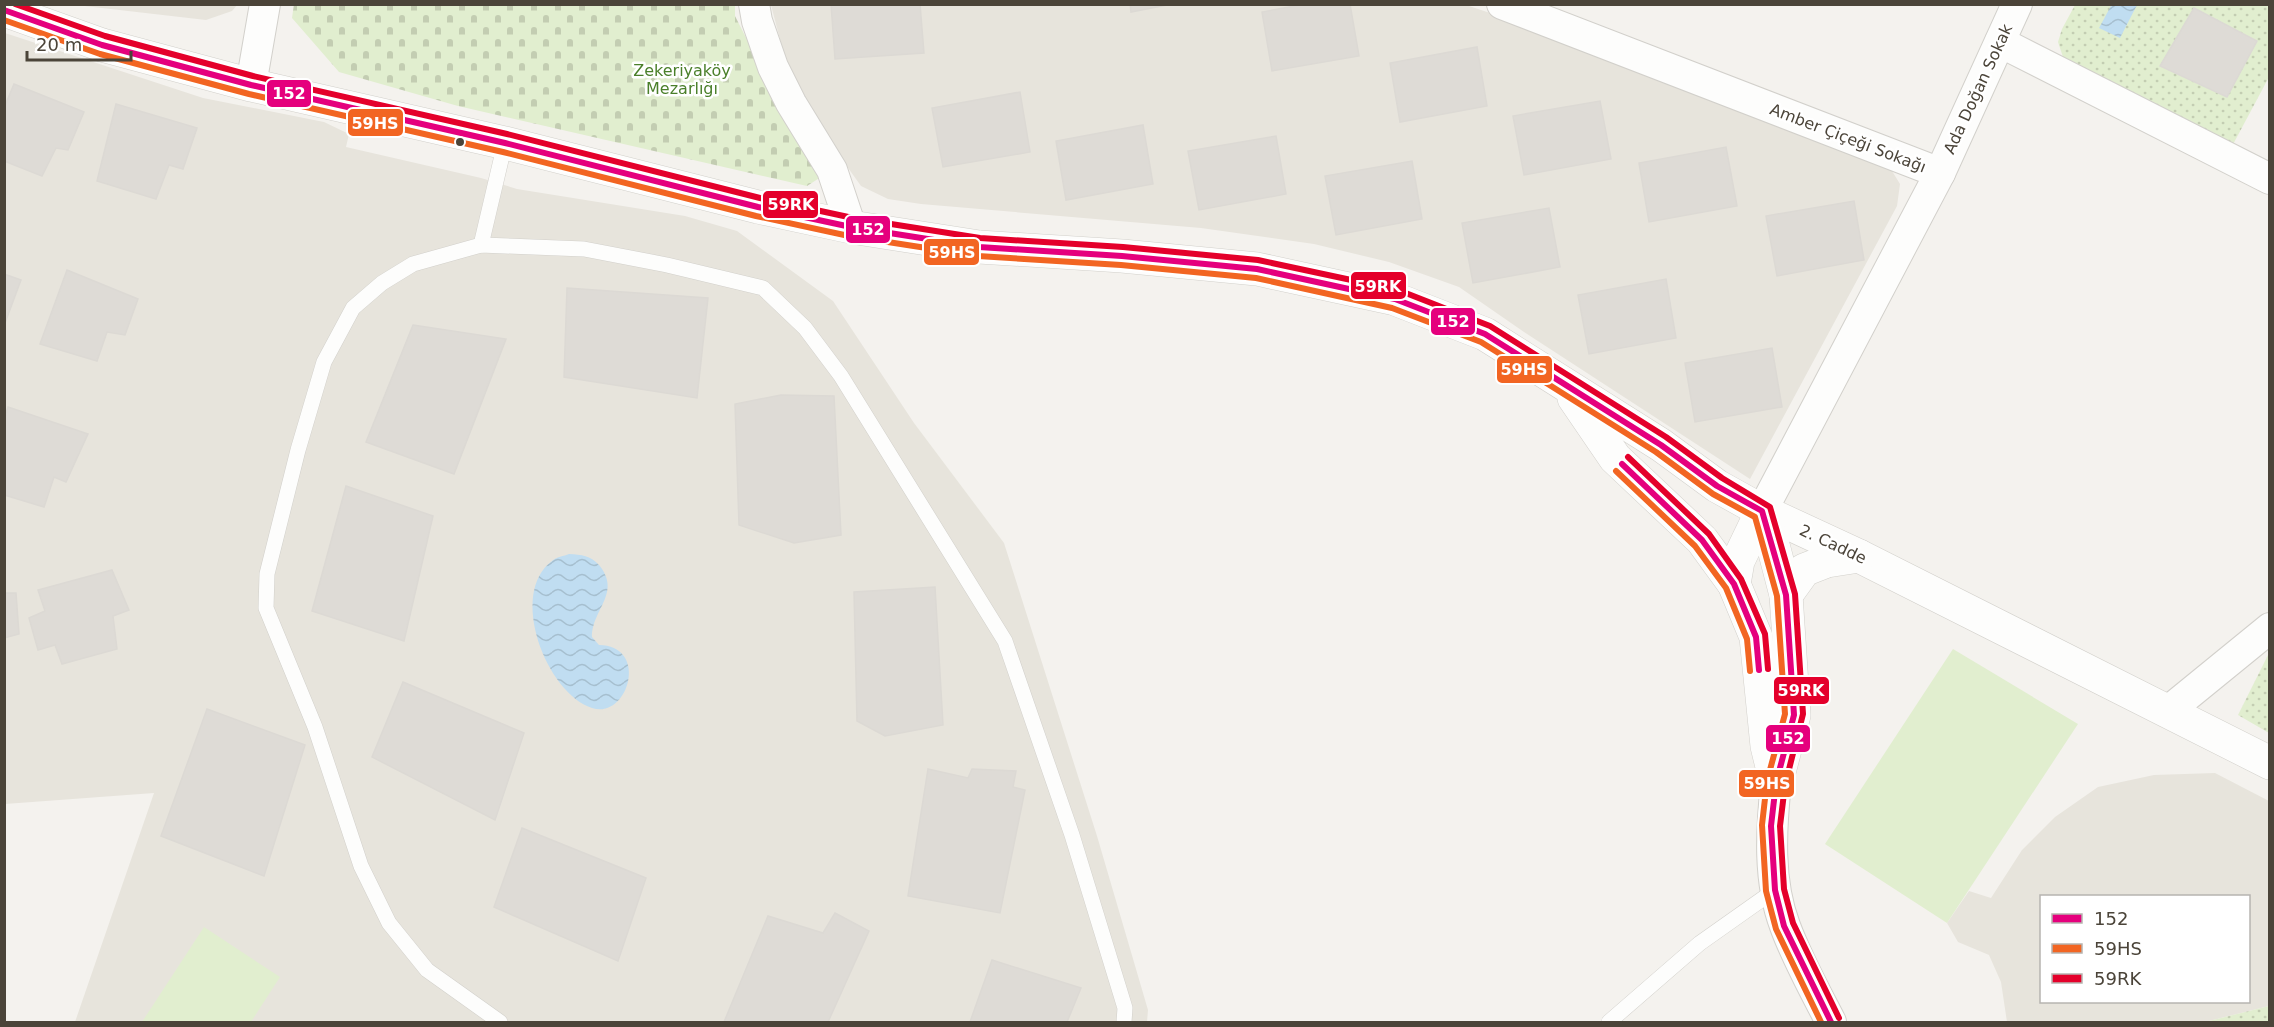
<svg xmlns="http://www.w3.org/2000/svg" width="2274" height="1027" viewBox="0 0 2274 1027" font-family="'DejaVu Sans',sans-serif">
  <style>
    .residential { fill: #e7e4dc; fill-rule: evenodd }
    .green { fill: url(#green-dots) }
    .cemetery { fill: url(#cemetery-stones) }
    .pitch { fill: #e1eecf }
    .water { fill: url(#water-waves) }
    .building { fill: #dedbd6; stroke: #dcd9d4; stroke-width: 1.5 }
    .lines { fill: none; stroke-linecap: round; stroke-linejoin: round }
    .service-casing { stroke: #d2d0cb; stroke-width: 16 }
    .minor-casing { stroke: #d2d0cb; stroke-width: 32 }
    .tertiary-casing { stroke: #d2d0cb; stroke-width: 34 }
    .service { stroke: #fdfdfc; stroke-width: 15 }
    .minor { stroke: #fdfdfc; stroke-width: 30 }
    .tertiary { stroke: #fdfdfc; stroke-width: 33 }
    .bus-1-casing { stroke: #fff; stroke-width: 10 }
    .bus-2-casing { stroke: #fff; stroke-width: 10 }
    .bus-3-casing { stroke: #fff; stroke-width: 10 }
    .bus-1 { stroke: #e5007d; stroke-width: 6 }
    .bus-2 { stroke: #f26522; stroke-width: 6 }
    .bus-3 { stroke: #e4002b; stroke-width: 6 }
    .bus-dot { fill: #4b4439; stroke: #fff; stroke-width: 2 }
    .labels { text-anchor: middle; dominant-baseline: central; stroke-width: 5; stroke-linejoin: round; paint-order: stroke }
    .park-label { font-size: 16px; fill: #4a7f2a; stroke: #fff }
    .street-label { font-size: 16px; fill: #4b4439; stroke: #fff }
    .line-badge { stroke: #fff; stroke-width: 2 }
    .badge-label { font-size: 16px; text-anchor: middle; font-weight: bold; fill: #fff }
  </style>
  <defs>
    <pattern id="green-dots" width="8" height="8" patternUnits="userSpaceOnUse" patternTransform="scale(1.5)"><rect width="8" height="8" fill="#e1eecf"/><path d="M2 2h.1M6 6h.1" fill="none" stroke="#c3cdb2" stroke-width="1.8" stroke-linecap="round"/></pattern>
    <pattern id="cemetery-stones" width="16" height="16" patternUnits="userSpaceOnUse" patternTransform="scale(1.5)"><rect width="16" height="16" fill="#e1eecf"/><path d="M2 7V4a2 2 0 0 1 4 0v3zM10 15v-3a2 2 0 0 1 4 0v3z" fill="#c3cdb2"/></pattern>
    <pattern id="water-waves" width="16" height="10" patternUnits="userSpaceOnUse" patternTransform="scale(1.5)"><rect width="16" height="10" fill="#c0ddf1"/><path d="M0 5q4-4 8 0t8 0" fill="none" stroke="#a6bfcf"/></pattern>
  </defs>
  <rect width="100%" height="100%" fill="#f4f2ee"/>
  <g class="residential">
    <path d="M 76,5 L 237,5 L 232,11 L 206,20 Z"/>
    <path d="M 771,5 L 1466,5 L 1538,29 L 1873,161 L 1892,171 L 1900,184 L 1897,206 L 1750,479 L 1524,332 L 1459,287 L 1389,262 L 1314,244 L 1201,228 L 921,204 L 888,199 L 861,186 L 836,151 L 787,66 Z"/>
    <path d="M 5,33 L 203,98 L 324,122 L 349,134 L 346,147 L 481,178 L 517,189 L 685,216 L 737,231 L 833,301 L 914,423 L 1004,543 L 1097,836 L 1148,1010 L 1147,1022 L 75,1022 L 154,793 L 5,804 Z"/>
    <path d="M 2215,773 L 2269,801 L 2269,1006 L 2205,1022 L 2007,1022 L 2001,982 L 1989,955 L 1958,942 L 1947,923 L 1969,891 L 1991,898 L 2022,850 L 2055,817 L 2098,787 L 2154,775 ZM 2042,896 L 2248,896 L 2248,1002 L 2042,1002 Z"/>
  </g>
  <g class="green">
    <path d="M 2075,5 L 2269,5 L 2269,77 L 2230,150 L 2063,57 L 2058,42 L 2062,29 Z"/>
    <path d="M 2269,653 L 2269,733 L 2238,715 Z"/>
    <path d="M 2269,1006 L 2269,1022 L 2205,1022 Z"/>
  </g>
  <path class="cemetery" d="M 294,4 L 735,5 L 735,16 L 779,103 L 824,175 L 807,186 L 458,106 L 339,72 L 292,18 Z"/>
  <g class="pitch">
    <path d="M 1953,649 L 2078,724 L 1947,923 L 1825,844 Z"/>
    <path d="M 204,927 L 280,977 L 251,1022 L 142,1022 Z"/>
  </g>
  <g class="water">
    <path d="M 2112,4 L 2137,5 L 2120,38 L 2099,28 Z"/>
    <path d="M 569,554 C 582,555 590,555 599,565 C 622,593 592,609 592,637 L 599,645 C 650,646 628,720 592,708 C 546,693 508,593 552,561 C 556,557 564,556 569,554 Z"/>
  </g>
  <g class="building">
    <path d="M 831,4 L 920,4 L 924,53 L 835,59 Z"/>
    <path d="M 1130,4 L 1172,4 L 1131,12 Z"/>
    <path d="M 1305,4 L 1350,4 L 1359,56 L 1272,71 L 1262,12 Z"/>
    <path d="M 2194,8 L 2257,41 L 2227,97 L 2160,66 Z"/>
    <path d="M 1477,47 L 1487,106 L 1400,122 L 1390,63 Z"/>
    <path d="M 14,84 L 84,112 L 68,150 L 56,148 L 42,176 L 4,161 L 4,108 Z"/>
    <path d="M 1020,92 L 1030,152 L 943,167 L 932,108 Z"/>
    <path d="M 1600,101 L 1611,159 L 1524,175 L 1513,116 Z"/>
    <path d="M 116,104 L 197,128 L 183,169 L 169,165 L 156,199 L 97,181 Z"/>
    <path d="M 1143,125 L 1153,184 L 1066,200 L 1056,141 Z"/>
    <path d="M 1276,136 L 1286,194 L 1199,210 L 1188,151 Z"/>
    <path d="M 1726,147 L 1737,206 L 1649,222 L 1639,163 Z"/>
    <path d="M 1412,161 L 1422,219 L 1336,235 L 1325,176 Z"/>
    <path d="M 1854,201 L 1864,260 L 1777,276 L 1766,216 Z"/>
    <path d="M 1549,208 L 1560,267 L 1473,283 L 1462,223 Z"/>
    <path d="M 67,270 L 138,299 L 125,335 L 107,332 L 97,361 L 40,344 Z"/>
    <path d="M 4,274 L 21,280 L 5,323 L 4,323 Z"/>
    <path d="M 1666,279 L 1676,338 L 1589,354 L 1578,295 Z"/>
    <path d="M 567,288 L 708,298 L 697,398 L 564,377 Z"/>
    <path d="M 413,325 L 506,339 L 454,474 L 366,442 Z"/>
    <path d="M 1772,348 L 1782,407 L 1695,422 L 1685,363 Z"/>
    <path d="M 781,395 L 834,396 L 841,535 L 794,543 L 739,525 L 735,404 Z"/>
    <path d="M 8,407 L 88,434 L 66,482 L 54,477 L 44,507 L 4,495 L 4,420 Z"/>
    <path d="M 346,486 L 433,516 L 404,641 L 312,611 Z"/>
    <path d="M 112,570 L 129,610 L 113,616 L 117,649 L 62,664 L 55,645 L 38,650 L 29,618 L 45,611 L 38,590 Z"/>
    <path d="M 935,587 L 943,725 L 885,736 L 857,721 L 854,592 Z"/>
    <path d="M 4,593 L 16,593 L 19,634 L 4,638 Z"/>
    <path d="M 403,682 L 524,733 L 495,820 L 372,757 Z"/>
    <path d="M 207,709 L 305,745 L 264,876 L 161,836 Z"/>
    <path d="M 928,769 L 968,778 L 972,769 L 1016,771 L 1013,787 L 1025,790 L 1000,913 L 908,896 Z"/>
    <path d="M 522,828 L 646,878 L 618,961 L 494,907 Z"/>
    <path d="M 835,913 L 869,931 L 828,1022 L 724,1022 L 768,916 L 823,933 Z"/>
    <path d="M 992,960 L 1081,988 L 1067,1022 L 970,1022 Z"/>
  </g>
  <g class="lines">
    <defs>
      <g id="service">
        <path d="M 481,245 L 505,143"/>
        <path d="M 500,1022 L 427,970 L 389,923 L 361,866 L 315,727 L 266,608 L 267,574 L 298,450 L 324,362 L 353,308 L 382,283 L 413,264 L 481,245 L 584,249 L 667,265 L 763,288 L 805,328 L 841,376 L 1005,641 L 1072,835 L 1125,1008 L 1124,1022"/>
        <path d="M 1609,1022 L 1700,943 L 1775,890"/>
      </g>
      <g id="minor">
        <path d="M 754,4 L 757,21 L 773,67 L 791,103 L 832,170 L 851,227"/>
        <path d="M 1502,4 L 1940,173"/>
        <path d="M 2000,42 L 2270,179"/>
        <path d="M 251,85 L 265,4"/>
        <path d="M 1762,511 L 1940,173 L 2017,4"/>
        <path d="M 2167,712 L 2270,628"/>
        <path d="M 1776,783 C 1771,830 1768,881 1785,926 C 1797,959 1815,991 1831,1022"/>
      </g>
      <g id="tertiary">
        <path d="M 4,10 L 102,45 L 251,85 L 505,143 L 758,207 L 851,227 L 979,247 L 1122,256 L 1257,269 L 1395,299 L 1485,334 L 1661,445 L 1717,486 L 1762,511 L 1859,556 L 2270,763"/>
        <path d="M 1574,398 L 1615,458 L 1702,540 L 1734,584 L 1756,637 L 1767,746 L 1776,783"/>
        <path d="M 1762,511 L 1773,545 L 1786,595 L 1794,715 L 1778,776"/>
        <path d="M 1734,584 L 1738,561 L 1762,511"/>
        <path d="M 1786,595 L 1804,570 L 1827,561 L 1859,556"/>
      </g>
    </defs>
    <use href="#service" class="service-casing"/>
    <use href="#minor" class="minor-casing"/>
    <use href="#tertiary" class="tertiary-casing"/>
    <use href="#service" class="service"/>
    <use href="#minor" class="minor"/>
    <use href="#tertiary" class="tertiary"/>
    <defs>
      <g id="bus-1">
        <path d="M 4,10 L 102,45 L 251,85 L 505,143 L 758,207 L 851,227 L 979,247 L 1122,256 L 1257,269 L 1395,299 L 1485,334 L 1661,445 L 1717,486 L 1762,511 L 1786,595 L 1794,715 L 1776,783 L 1771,826 L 1775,890 L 1784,926 L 1831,1022"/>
        <path d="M 1622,464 L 1702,540 L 1734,584 L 1756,637 L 1759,670"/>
      </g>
      <g id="bus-2">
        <path d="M 4,20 L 100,54 L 249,94 L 503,152 L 756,216 L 849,236 L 978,256 L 1121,265 L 1256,278 L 1392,308 L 1481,342 L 1656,452 L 1713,494 L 1755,517 L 1777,596 L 1785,714 L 1767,781 L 1762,825 L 1766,891 L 1776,929 L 1821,1022"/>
        <path d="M 1616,471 L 1695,546 L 1726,588 L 1747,639 L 1750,671"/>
      </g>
      <g id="bus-3">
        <path d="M 15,4 L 105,36 L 253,76 L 507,134 L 760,198 L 853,218 L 980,238 L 1123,247 L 1258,260 L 1398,290 L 1490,326 L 1666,437 L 1722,478 L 1770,507 L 1795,594 L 1803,714 L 1785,785 L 1780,826 L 1784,889 L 1793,923 L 1839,1018"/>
        <path d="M 1628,457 L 1709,534 L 1741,579 L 1765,634 L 1768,669"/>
      </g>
    </defs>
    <use href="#bus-1" class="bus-1-casing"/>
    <use href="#bus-2" class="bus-2-casing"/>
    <use href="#bus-3" class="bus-3-casing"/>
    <use href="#bus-1" class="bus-1"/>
    <use href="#bus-2" class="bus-2"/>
    <use href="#bus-3" class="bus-3"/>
  </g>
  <circle class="bus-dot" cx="460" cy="142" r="5"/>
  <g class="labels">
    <g class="park-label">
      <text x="682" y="70">Zekeriyaköy<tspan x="682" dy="18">Mezarlığı</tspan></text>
    </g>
    <g class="street-label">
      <text transform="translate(1978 89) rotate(-65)">Ada Doğan Sokak</text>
      <text transform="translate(1848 138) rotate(21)">Amber Çiçeği Sokağı</text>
      <text transform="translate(1833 544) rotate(25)">2. Cadde</text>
    </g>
  </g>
  <g class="line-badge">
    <rect x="266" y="79" width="46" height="29" rx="6" fill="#e5007d"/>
    <rect x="347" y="108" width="57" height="29" rx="6" fill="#f26522"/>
    <rect x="762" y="190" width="57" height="29" rx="6" fill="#e4002b"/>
    <rect x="845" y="215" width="46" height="29" rx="6" fill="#e5007d"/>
    <rect x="923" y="238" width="57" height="28" rx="6" fill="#f26522"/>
    <rect x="1350" y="271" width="57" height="29" rx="6" fill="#e4002b"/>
    <rect x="1430" y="307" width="46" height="29" rx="6" fill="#e5007d"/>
    <rect x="1496" y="355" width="57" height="29" rx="6" fill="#f26522"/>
    <rect x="1773" y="676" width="57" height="29" rx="6" fill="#e4002b"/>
    <rect x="1765" y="724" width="46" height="29" rx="6" fill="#e5007d"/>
    <rect x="1738" y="769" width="57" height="29" rx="6" fill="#f26522"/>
  </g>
  <g class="badge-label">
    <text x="289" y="99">152</text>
    <text x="375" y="129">59HS</text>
    <text x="791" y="210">59RK</text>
    <text x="868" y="235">152</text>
    <text x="952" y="258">59HS</text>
    <text x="1378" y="292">59RK</text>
    <text x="1453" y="327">152</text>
    <text x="1524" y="375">59HS</text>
    <text x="1801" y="696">59RK</text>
    <text x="1788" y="744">152</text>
    <text x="1767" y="789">59HS</text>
  </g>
  <rect width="2274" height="1027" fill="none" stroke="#4b4439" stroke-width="12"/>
  <rect x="2040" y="895" width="210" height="108" fill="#ffffff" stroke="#b7b4b0" stroke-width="1.5"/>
  <rect x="2052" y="914" width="30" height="9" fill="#e5007d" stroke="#b7b4b0" stroke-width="1.5"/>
  <text x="2094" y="925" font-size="18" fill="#4b4439">152</text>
  <rect x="2052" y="944" width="30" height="9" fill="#f26522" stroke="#b7b4b0" stroke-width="1.5"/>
  <text x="2094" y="955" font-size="18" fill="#4b4439">59HS</text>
  <rect x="2052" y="974" width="30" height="9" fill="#e4002b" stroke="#b7b4b0" stroke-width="1.5"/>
  <text x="2094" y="985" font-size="18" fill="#4b4439">59RK</text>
  <path d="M27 51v9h104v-9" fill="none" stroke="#4b4439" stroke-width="3"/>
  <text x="36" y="51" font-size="18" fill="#4b4439" stroke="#ffffff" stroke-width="4.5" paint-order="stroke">20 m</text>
</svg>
